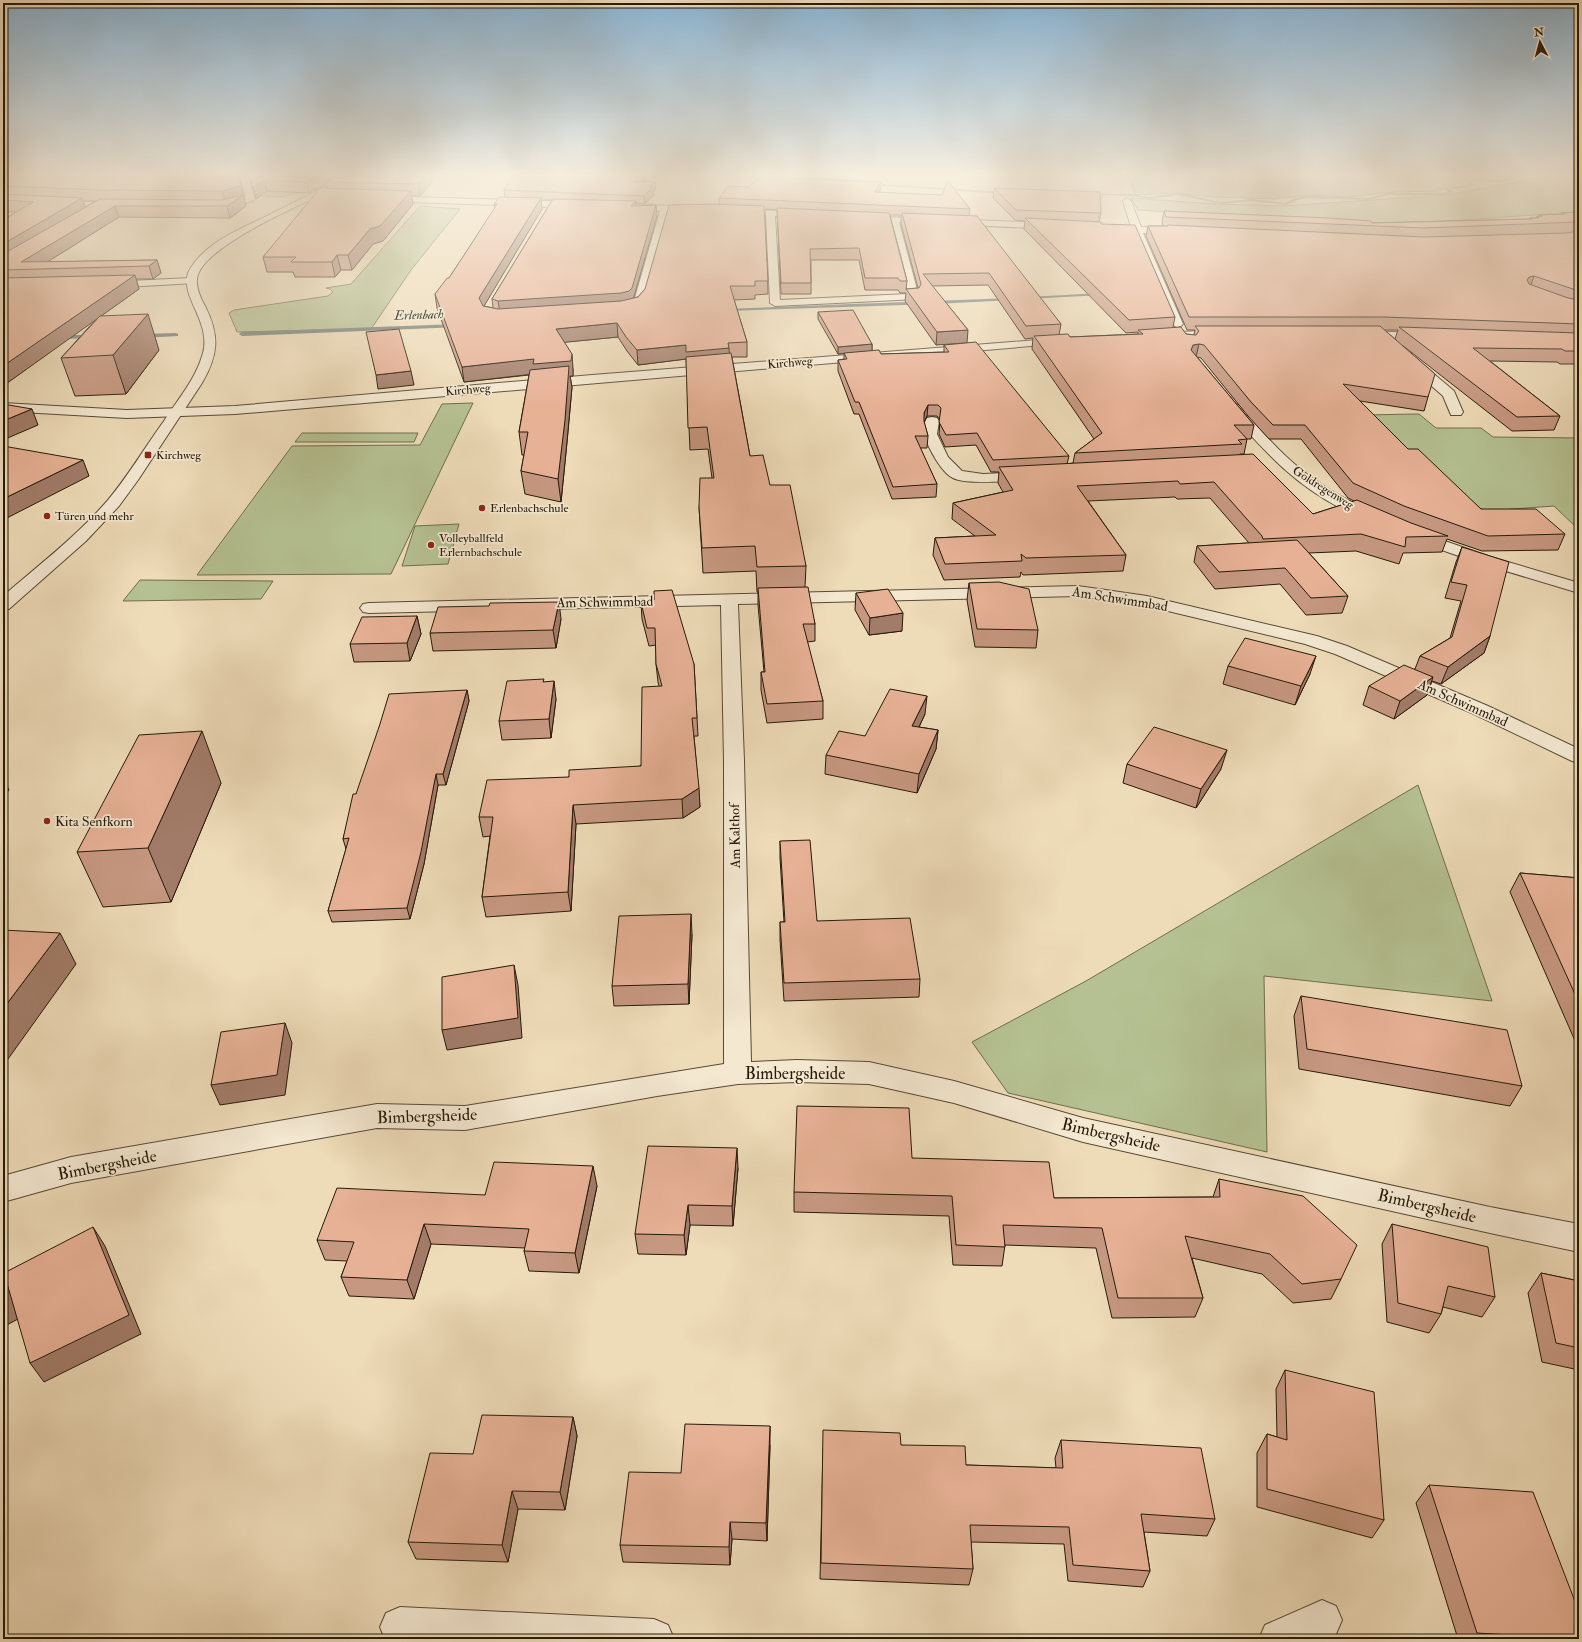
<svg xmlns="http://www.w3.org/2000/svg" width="1582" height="1642" viewBox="0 0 1582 1642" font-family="'IM FELL Double Pica',serif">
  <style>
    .green { fill: #b5c192; stroke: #6e6e4e }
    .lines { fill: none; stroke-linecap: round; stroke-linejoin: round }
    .stream { fill: #6f7974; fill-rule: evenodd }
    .minor-casing { stroke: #584a36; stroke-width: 2 }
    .tertiary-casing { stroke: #584a36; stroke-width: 2 }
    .minor { fill: #f4e8d1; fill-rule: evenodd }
    .tertiary { fill: #f4e8d1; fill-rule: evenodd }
    .wall { fill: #c79881; stroke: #261a0a; fill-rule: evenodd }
    .shaded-wall { fill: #a27c69; stroke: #261a0a }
    .building { fill: #e7b196; stroke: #261a0a }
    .poi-dot { fill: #8f2418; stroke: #f4e8d1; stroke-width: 1.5 }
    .labels { text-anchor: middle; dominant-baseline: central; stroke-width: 3.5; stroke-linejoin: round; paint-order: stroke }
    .far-street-label { font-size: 12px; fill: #261a0a; stroke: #f4e8d1 }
    .far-poi-label { font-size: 12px; fill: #261a0a; stroke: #f4e8d1; text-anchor: start }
    .far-water-label { font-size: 13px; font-style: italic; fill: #505148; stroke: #f4e8d1 }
    .street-label { font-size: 14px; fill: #261a0a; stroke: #f4e8d1 }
    .poi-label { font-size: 14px; fill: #261a0a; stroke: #f4e8d1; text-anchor: start }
    .near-street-label { font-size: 17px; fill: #261a0a; stroke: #f4e8d1 }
  </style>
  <rect width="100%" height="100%" fill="#eedbb8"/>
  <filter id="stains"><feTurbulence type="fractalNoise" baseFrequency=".005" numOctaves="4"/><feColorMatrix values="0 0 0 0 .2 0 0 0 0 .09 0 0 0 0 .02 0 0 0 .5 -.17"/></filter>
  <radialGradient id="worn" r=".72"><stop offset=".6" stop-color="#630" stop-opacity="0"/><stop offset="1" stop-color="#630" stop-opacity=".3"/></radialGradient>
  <g class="green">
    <path d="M 1129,177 L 1203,177 L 1240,180 L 1261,177 L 1500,177 L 1469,179 L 1437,191 L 1395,192 L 1347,197 L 1309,195 L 1275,199 L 1214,197 L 1174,193 L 1135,195 Z"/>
    <path d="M 1545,177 L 1579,177 L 1579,212 C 1511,216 1442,223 1374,223 C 1295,222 1216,215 1138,210 L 1131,198 L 1215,204 L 1283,206 L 1447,195 Z"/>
    <path d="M 310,188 C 295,195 270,202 256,192 L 268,191 L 290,192 Z"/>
    <path d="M 420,206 L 460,209 L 411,270 L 371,329 L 237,332 L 229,313 L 234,310 L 328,296 L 333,292 L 330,289 L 326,288 L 351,284 Z"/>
    <path d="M 473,403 L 391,574 L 197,575 L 292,446 L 420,445 L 442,404 Z"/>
    <path d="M 1419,414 L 1436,428 L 1481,428 L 1493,437 L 1579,438 L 1579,530 L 1554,506 L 1471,512 L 1407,458 L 1362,415 Z"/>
    <path d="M 302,433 L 418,433 L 414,442 L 295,442 Z"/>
    <path d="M 459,524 L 448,564 L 402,566 L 415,526 Z"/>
    <path d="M 140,580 L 273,581 L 261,599 L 123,601 Z"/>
    <path d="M 1418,785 L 1492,1001 L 1264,976 L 1267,1152 L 1008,1093 L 972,1042 L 1086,981 Z"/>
  </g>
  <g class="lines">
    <g class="stream">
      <path d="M 1513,177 L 1521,177 L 1501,182 L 1473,181 L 1471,187 L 1449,189 L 1453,192 L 1445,195 L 1387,195 L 1370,200 L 1307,198 L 1297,200 L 1286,205 L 1252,201 L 1220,204 L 1179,195 L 1149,199 L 1131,196 L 1084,194 L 1131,194 L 1149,197 L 1179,193 L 1220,202 L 1252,199 L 1285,203 L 1295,198 L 1307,196 L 1370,198 L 1387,193 L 1445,193 L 1448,192 L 1445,188 L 1468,185 L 1468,182 L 1472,179 L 1501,180 Z"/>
      <path d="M 868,183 L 1006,192 L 1008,193 L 1006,194 L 869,185 Z"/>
      <path d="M 1101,293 L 1103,295 L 1027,299 L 1025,298 L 1027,297 Z"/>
      <path d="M 1011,298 L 1013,300 L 935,304 L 725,311 L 723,310 L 725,309 Z"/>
      <path d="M 458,324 L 460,325 L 460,327 L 242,336 L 239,334 L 242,332 Z"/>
      <path d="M 176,333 L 178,334 L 178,336 L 142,338 L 139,336 L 142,334 Z"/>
      <path d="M 94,335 L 97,337 L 96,338 L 58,339 L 55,337 L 58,335 Z"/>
    </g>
    <defs>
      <g id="minor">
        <path d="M 240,177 L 248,177 L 255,198 L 254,200 L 236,207 L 213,209 L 212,207 L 213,205 L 234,202 L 246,197 Z"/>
        <path d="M 383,196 L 579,202 L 583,205 L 579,208 L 380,201 L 379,199 Z"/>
        <path d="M 3,198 L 118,203 L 122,206 L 118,209 L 3,204 Z"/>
        <path d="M 1127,198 L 1131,201 L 1141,227 L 1176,229 L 1181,232 L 1176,235 L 1143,233 L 1183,324 L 1181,326 L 1177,327 L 1171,324 L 1133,232 L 1109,231 L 1104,228 L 1109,225 L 1131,227 L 1123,201 Z"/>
        <path d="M 627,204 L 697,207 L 701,210 L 697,213 L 669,211 L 644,302 L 639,309 L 620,313 L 615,310 L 616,308 L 631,304 L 634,301 L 660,211 L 624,209 L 623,207 L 624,205 Z"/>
        <path d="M 735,209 L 807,212 L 811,215 L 807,218 L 775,216 L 780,300 L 908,294 L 890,222 L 861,221 L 857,218 L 858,216 L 1054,223 L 1059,226 L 1054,229 L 899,222 L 919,297 L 918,299 L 775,306 L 770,303 L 766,216 L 732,214 L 731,212 L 732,210 Z"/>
        <path d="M 191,278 L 196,281 L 195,283 L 108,288 L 103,285 L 108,282 Z"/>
        <path d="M 1224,330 L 1228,331 L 1230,333 L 1228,335 L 1159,339 L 1155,338 L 1153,336 L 1155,334 L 1159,333 Z"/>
        <path d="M 1361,331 L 1426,333 L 1430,334 L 1432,336 L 1430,338 L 1426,339 L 1357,336 L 1355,334 L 1357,332 Z"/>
        <path d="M 1063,338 L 1067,339 L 1069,341 L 1067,343 L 235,414 L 127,418 L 3,411 L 3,403 L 127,410 L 235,406 L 592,375 Z"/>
        <path d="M 1411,357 L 1415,358 L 1454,391 L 1463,412 L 1461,415 L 1451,415 L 1443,396 L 1407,364 L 1405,361 L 1407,358 Z"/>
        <path d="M 1234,404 L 1239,405 C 1258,427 1276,449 1298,467 C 1321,487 1348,501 1376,514 L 1379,517 L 1376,520 C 1366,523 1357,517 1348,512 C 1295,486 1267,454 1229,411 L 1227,408 L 1229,405 Z"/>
        <path d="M 932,417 L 937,418 L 939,421 L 937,434 L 948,457 L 962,471 L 983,474 L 1027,472 L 1032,473 L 1034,476 L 1032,479 L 1027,480 C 1011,481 967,485 953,478 C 943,473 934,457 929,447 C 925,437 921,428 927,418 Z"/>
        <path d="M 1416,531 L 1491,557 L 1579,583 L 1579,593 L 1479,563 L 1410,539 L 1408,536 L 1410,533 Z"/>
        <path d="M 1078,586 L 1147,596 L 1317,636 L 1347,646 L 1488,706 L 1579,749 L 1579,763 L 1572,761 L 1474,714 L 1335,654 L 1305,644 L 1147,606 L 1078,596 L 738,604 L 744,761 L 751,1062 L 797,1060 L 869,1062 L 954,1081 L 1083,1118 L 1490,1207 L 1579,1224 L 1579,1252 L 1490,1233 L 1083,1142 L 954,1103 L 869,1084 L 797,1082 L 738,1084 L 657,1096 L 465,1130 L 377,1128 L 71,1183 L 3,1202 L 3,1176 L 71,1157 L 377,1104 L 465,1106 L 724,1064 L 724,761 L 721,605 L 369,613 L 363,612 L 360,608 L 363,604 L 369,603 Z"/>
        <path d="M 1322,1600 L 1336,1606 L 1342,1620 L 1336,1634 L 1324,1639 L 1259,1639 L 1265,1625 Z"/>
        <path d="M 400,1607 L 654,1619 L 668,1625 L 674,1639 L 385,1639 L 380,1627 L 386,1613 Z"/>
      </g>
      <path id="tertiary" d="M 345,177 L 356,177 C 349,184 337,187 329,191 C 301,205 200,247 197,279 C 196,289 201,299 206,308 C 220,337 218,355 202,383 L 138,480 L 119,506 L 86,541 L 9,609 L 3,610 L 3,596 C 39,565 77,536 108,500 C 129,475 145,447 164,421 C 178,399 196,379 203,353 C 212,320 176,294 190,269 C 207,241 241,229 269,215 C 294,202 319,190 345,177 Z"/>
    </defs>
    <use href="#minor" class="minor-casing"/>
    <use href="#tertiary" class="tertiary-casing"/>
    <use href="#minor" class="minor"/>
    <use href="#tertiary" class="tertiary"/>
  </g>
  <g class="wall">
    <path d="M 3,177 L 241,185 L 246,206 L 230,218 L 119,217 L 47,262 L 157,260 L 161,273 L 153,279 L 136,279 L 139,289 L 101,316 L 159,350 L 126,394 L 75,396 L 61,358 L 97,318 L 3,386 L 3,220 L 16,212 L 3,212 ZM 83,201 L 96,201 L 85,207 Z"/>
    <path d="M 250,177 L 433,177 L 431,179 L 432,182 L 420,196 L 411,195 L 413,204 L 383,241 L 373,244 L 352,270 L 341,270 L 335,277 L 295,277 L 293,272 L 267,272 L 263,257 L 327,188 L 326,184 L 309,193 L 267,191 L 256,199 Z"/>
    <path d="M 646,180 L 643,182 L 655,182 L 655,190 L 653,192 L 654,195 L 645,204 L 636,203 L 636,206 L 657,216 L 633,298 L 638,297 L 719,204 L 719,198 L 749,187 L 881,182 L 880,190 L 880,192 L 970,209 L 969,216 L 1061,324 L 1059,335 L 1070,337 L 1138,334 L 1138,332 L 1126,333 L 1024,229 L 1025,221 L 1015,220 L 993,198 L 994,188 L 1101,213 L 1099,222 L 1101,224 L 1175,317 L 1173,327 L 1186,334 L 1194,335 L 1195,330 L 1187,330 L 1146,236 L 1148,226 L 1163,226 L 1162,222 L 1164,211 L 1372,223 L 1530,219 L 1530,218 L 1535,218 L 1536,217 L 1538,216 L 1539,215 L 1560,215 L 1561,213 L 1579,212 L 1579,364 L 1560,364 L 1557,362 L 1490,361 L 1560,416 L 1554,430 L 1512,431 L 1402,345 L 1428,397 L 1424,411 L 1360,401 L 1408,449 L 1481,509 L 1565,534 L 1558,550 L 1482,551 L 1447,539 L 1442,552 L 1403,553 L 1399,564 L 1356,551 L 1309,553 L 1348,596 L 1342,613 L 1306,615 L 1280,584 L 1215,589 L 1194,562 L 1197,546 L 1249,543 L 1210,498 L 1177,499 L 1175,497 L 1088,501 L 1126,555 L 1123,571 L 1023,575 L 1021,572 L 1020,577 L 944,580 L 933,555 L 935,538 L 975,536 L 952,519 L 953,503 L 1003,492 L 998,483 L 999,472 L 991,472 L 976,445 L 945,447 L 939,434 L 940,420 L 937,416 L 927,416 L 924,422 L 928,436 L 927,448 L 920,448 L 937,484 L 936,497 L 892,499 L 859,414 L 854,414 L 838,371 L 838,360 L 844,359 L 844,353 L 881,354 L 944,352 L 944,345 L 1069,456 L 1067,464 L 1073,463 L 1075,453 L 1094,439 L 1032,349 L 1033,338 L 1025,339 L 988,285 L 932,286 L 968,330 L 936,345 L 905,301 L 906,293 L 900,293 L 898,290 L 865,290 L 859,260 L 811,260 L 811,294 L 781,294 L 777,210 L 765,209 L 768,294 L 755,295 L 755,299 L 734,300 L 747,342 L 747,357 L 732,357 L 750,456 L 770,485 L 806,566 L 805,587 L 815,624 L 815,641 L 807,642 L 823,701 L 823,719 L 767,723 L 761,690 L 761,672 L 764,672 L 758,605 L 758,592 L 757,592 L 756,571 L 703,573 L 699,507 L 712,478 L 708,449 L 690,450 L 686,359 L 638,365 L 627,351 L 618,337 L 564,342 L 573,369 L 573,376 L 570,376 L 572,387 L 567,442 L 561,502 L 525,494 L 521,471 L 524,455 L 522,455 L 519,432 L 529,375 L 464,382 L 437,308 L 435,294 L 449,278 L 470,246 L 495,208 L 494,204 L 505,197 L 504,190 ZM 541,200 L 552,200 L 492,299 L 493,308 L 484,306 L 542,209 ZM 890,215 L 901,215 L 901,224 L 918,288 L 906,289 L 907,281 ZM 1384,330 L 1398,330 L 1395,339 ZM 1197,357 L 1201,358 L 1248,416 L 1269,439 L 1301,439 L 1348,498 L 1354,501 L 1313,514 L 1239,455 L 1240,454 L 1244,454 L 1247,439 L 1251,439 L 1254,425 Z"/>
    <path d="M 818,312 L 872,344 L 872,351 L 838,354 L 818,319 Z"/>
    <path d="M 1462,547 L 1490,636 L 1484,653 L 1441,684 L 1432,681 L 1427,695 L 1394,719 L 1363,705 L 1369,686 L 1415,669 L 1420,656 L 1450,638 L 1461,601 L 1445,598 L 1456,562 Z"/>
    <path d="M 969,583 L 1038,630 L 1036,648 L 975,647 L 967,600 Z"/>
    <path d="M 856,593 L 902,631 L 869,635 L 855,610 Z"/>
    <path d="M 641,602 L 694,664 L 698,736 L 694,736 L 700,807 L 683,818 L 576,824 L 571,911 L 486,917 L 482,897 L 490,836 L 483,837 L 479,817 L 569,777 L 641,766 L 659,686 L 658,682 L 656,664 L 656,645 L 649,646 L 642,619 Z"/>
    <path d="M 417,616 L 421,634 L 410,661 L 354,662 L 350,644 Z"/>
    <path d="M 561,619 L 556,648 L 433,651 L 430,633 Z"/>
    <path d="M 1228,666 L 1310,674 L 1295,705 L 1223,684 Z"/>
    <path d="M 544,682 L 556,699 L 551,738 L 502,740 L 499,721 Z"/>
    <path d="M 467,690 L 469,701 L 446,785 L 438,785 L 424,864 L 410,919 L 332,922 L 328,911 L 346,849 L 343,839 L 356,794 Z"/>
    <path d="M 925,714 L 919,727 L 938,730 L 936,749 L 917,793 L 825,774 L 826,755 L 865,736 Z"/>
    <path d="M 1127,764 L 1221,769 L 1196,808 L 1123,783 Z"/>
    <path d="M 221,783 L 171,902 L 103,907 L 77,852 Z"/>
    <path d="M 780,841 L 817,921 L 920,979 L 919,997 L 784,1001 L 780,940 L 780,922 L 784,922 L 780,858 Z"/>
    <path d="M 1520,873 L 1579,878 L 1579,1050 L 1510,892 Z"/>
    <path d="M 692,934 L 689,1004 L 614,1006 L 612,986 Z"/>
    <path d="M 1301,996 L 1522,1086 L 1510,1106 L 1299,1069 L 1294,1016 Z"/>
    <path d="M 912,1158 L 1054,1198 L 1213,1197 L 1219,1179 L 1341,1279 L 1331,1299 L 1293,1303 L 1262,1274 L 1192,1258 L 1203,1298 L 1195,1317 L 1112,1318 L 1096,1248 L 1005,1245 L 1002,1266 L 953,1265 L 949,1216 L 794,1212 L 794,1192 Z"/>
    <path d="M 738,1168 L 733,1226 L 690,1225 L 686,1255 L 638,1254 L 635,1234 Z"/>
    <path d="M 597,1186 L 579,1273 L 529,1271 L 524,1251 L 525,1248 L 431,1244 L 414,1299 L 349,1296 L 341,1277 L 347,1261 L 325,1260 L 317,1240 L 485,1195 Z"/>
    <path d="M 1392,1224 L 1495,1297 L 1482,1317 L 1443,1307 L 1441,1314 L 1429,1333 L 1387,1322 L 1382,1244 Z"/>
    <path d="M 1541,1273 L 1579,1281 L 1579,1370 L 1542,1362 L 1528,1293 Z"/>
    <path d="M 1285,1370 L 1384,1520 L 1372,1538 L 1257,1507 L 1257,1453 L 1267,1434 L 1277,1437 L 1276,1389 Z"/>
    <path d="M 573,1417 L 577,1436 L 565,1510 L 518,1509 L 508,1562 L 416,1559 L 408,1542 L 473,1454 Z"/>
    <path d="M 1061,1440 L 1215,1519 L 1207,1536 L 1144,1532 L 1150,1571 L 1143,1587 L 1068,1581 L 1064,1544 L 971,1542 L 973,1569 L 969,1585 L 820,1579 L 823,1448 L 901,1445 L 966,1465 L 1056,1468 L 1055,1458 Z"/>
    <path d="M 770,1445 L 767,1541 L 732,1539 L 730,1565 L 623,1562 L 620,1545 L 681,1473 Z"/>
    <path d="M 1429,1485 L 1579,1639 L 1458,1639 L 1416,1503 Z"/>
  </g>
  <g class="shaded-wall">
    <path d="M 316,177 L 341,177 L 326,182 L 326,184 L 309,193 L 306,182 Z"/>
    <path d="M 425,177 L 433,177 L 431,179 L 432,182 L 420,196 L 418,184 Z"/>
    <path d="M 639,177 L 646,177 L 646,180 L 635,190 L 634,182 Z"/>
    <path d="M 265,180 L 267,191 L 256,199 L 253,187 Z"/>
    <path d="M 655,182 L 655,190 L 653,192 L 654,195 L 645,204 L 644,196 L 649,187 Z"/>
    <path d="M 881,182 L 880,190 L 875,200 L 875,192 Z"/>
    <path d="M 241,185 L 246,206 L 230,218 L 227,206 L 225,202 L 222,191 Z"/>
    <path d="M 411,191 L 413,204 L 383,241 L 373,244 L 352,270 L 348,255 L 370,229 Z"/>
    <path d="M 82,198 L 86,209 L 3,259 L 3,244 Z"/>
    <path d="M 541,198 L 542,209 L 481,311 L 479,298 Z"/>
    <path d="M 636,201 L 637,212 L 631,206 Z"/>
    <path d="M 656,205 L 657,216 L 633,300 L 500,313 L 498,301 Z"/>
    <path d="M 115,206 L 119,217 L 36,269 L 21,262 Z"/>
    <path d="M 337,255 L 341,270 L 335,277 L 332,262 Z"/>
    <path d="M 157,260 L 161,273 L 153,279 L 149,266 Z"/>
    <path d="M 135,275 L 139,289 L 3,386 L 3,366 Z"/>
    <path d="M 1534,276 L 1530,288 L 1527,280 L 1529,277 Z"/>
    <path d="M 148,314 L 159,350 L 126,394 L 113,355 Z"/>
    <path d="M 617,323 L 618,337 L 558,343 L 556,329 Z"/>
    <path d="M 968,330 L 967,343 L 936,345 L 937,332 Z"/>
    <path d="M 872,344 L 872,351 L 838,354 L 838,347 Z"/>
    <path d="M 1199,344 L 1196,357 L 1191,350 L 1193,345 Z"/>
    <path d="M 686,345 L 729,348 L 730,363 L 686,359 L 638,365 L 637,350 Z"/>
    <path d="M 572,354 L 573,369 L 573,376 L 570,376 L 572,387 L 567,442 L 561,502 L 558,479 L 534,374 L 464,382 L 462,367 Z"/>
    <path d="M 411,371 L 414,385 L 378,389 L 376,375 Z"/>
    <path d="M 928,405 L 927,416 L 923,424 L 924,413 Z"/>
    <path d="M 32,409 L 38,425 L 3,440 L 3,421 Z"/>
    <path d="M 83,460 L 89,476 L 3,520 L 3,499 Z"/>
    <path d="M 559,602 L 561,619 L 556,648 L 553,630 Z"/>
    <path d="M 903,613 L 902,631 L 869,635 L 870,618 Z"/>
    <path d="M 417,616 L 421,634 L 410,661 L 407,643 Z"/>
    <path d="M 1490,636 L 1484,653 L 1441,684 L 1448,667 Z"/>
    <path d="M 1316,656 L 1310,674 L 1295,705 L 1301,686 Z"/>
    <path d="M 1433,677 L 1427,695 L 1394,719 L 1400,701 Z"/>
    <path d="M 554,681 L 556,699 L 551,738 L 549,719 Z"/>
    <path d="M 467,690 L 469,701 L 446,785 L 443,774 Z"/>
    <path d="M 927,696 L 925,714 L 911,744 L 912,726 Z"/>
    <path d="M 938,730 L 936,749 L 917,793 L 919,774 Z"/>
    <path d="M 202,731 L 221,783 L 171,902 L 148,848 Z"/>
    <path d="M 1227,750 L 1221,769 L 1196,808 L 1201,789 Z"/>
    <path d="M 436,774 L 438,785 L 424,864 L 410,919 L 407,908 Z"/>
    <path d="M 4,780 L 9,790 L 3,797 L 3,782 Z"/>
    <path d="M 699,788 L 700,807 L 683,818 L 682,799 Z"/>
    <path d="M 573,805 L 576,824 L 571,911 L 568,892 Z"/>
    <path d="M 691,914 L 692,934 L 689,1004 L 688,984 Z"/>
    <path d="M 60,933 L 76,964 L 3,1066 L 3,1009 Z"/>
    <path d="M 514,965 L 518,985 L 522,1038 L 447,1050 L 442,1030 Z"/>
    <path d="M 285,1023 L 292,1043 L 285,1095 L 220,1105 L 211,1085 Z"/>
    <path d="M 737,1148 L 738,1168 L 733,1226 L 732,1206 Z"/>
    <path d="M 593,1166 L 597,1186 L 579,1273 L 575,1253 Z"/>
    <path d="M 688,1205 L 690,1225 L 686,1255 L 684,1235 Z"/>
    <path d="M 424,1224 L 431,1244 L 414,1299 L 407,1280 Z"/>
    <path d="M 93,1227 L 105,1246 L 141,1334 L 44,1382 L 30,1363 Z"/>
    <path d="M 3,1260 L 18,1319 L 3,1327 Z"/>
    <path d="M 573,1417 L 577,1436 L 565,1510 L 560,1492 Z"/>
    <path d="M 770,1426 L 770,1445 L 767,1541 L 766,1523 Z"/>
    <path d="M 512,1491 L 518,1509 L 508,1562 L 502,1545 Z"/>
    <path d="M 730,1522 L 732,1539 L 730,1565 L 729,1547 Z"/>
  </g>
  <g class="building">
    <path d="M 3,177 L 239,177 L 241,185 L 238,187 L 222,191 L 97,190 L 3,186 Z"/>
    <path d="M 250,177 L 316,177 L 306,182 L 265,180 L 253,187 Z"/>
    <path d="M 336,177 L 425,177 L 418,184 L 326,182 Z"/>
    <path d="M 515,177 L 639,177 L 634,182 L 655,182 L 649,187 L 653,187 L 644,196 L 504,190 L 510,180 Z"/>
    <path d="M 759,177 L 773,177 L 881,182 L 875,192 L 942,195 L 948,181 L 970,209 L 719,198 L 729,186 L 749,187 Z"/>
    <path d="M 320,188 L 411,191 L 380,226 L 370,229 L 348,255 L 337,255 L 332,262 L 291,262 L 296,257 L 263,257 Z"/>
    <path d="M 994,188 L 1100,192 L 1101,213 L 1016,210 Z"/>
    <path d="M 3,194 L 82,198 L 3,244 L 3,220 L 33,202 L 3,200 Z"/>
    <path d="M 243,195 L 227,206 L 115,206 L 21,262 L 157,260 L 149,266 L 3,270 L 3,254 L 100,199 L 222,200 Z"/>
    <path d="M 499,197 L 541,198 L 479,298 L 483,306 L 498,309 L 621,301 L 638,297 L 645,289 L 669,205 L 711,204 L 764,206 L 768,281 L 755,281 L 755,286 L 730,286 L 747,342 L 728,343 L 729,348 L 686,352 L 686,345 L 637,350 L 626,337 L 617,323 L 556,329 L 572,354 L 571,361 L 533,364 L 534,359 L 462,367 L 435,294 L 447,278 L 449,278 L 470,246 L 497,204 L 494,204 Z"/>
    <path d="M 553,199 L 636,201 L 631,206 L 656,205 L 632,288 L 629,291 L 621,293 L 498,301 L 492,299 Z"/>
    <path d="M 777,208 L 889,213 L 907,281 L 900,281 L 898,278 L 865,278 L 859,248 L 810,249 L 811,283 L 781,283 Z"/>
    <path d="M 1164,211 L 1329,218 L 1371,221 L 1372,223 L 1532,219 L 1530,218 L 1539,218 L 1536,217 L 1542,216 L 1539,215 L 1565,214 L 1561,213 L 1579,212 L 1579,222 L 1424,228 L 1166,217 Z"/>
    <path d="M 902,213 L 977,216 L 1061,324 L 1026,326 L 989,273 L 923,274 L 968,330 L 937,332 L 906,289 L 919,288 L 921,284 Z"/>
    <path d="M 1025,218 L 1101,222 L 1101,224 L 1135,225 L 1175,317 L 1129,320 Z"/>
    <path d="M 1168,225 L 1424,237 L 1567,233 L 1579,231 L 1579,291 L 1534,276 L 1529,277 L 1527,280 L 1529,284 L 1568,298 L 1579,300 L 1579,324 L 1384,317 L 1189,317 L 1148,226 L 1168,226 Z"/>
    <path d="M 135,275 L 3,366 L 3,278 Z"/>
    <path d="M 853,310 L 872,344 L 838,347 L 818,312 Z"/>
    <path d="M 148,314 L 113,355 L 61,358 L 100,316 Z"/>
    <path d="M 1195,326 L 1380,326 L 1435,374 L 1428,397 L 1343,384 L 1408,449 L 1418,449 L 1481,509 L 1536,509 L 1565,534 L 1488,536 L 1404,506 L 1353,483 L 1305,425 L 1273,425 L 1251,402 L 1204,345 L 1199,344 L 1193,345 L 1191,350 L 1254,425 L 1234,425 L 1247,439 L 1238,440 L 1242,444 L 1075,453 L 1102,433 L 1034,336 L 1068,334 L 1070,337 L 1143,334 L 1138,330 L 1181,327 L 1186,334 L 1196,335 L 1199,331 Z"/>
    <path d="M 1399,327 L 1579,333 L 1579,351 L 1565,351 L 1562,349 L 1473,348 L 1560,416 L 1517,417 Z"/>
    <path d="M 399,329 L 411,371 L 376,375 L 366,332 Z"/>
    <path d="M 976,342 L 1069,456 L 993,460 L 977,433 L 946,435 L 939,422 L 941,408 L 938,405 L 928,405 L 924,413 L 924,421 L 928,436 L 915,436 L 937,484 L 893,487 L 859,402 L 855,402 L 838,360 L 847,359 L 844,353 L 879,350 L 881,354 L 949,352 L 944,345 Z"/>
    <path d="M 731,353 L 750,456 L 763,455 L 770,485 L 790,485 L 806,566 L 757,567 L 755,546 L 702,548 L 699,507 L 700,478 L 714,478 L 707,427 L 688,428 L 686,357 Z"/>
    <path d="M 569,366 L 565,420 L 558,479 L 521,471 L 528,432 L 519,432 L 530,370 Z"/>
    <path d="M 3,404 L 32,409 L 3,421 Z"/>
    <path d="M 3,446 L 83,460 L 3,499 Z"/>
    <path d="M 1253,454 L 1313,514 L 1357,500 L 1411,523 L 1448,536 L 1406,537 L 1405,547 L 1361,534 L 1263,539 L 1262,536 L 1214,482 L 1180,484 L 1178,481 L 1077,486 L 1126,555 L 1026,558 L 1021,554 L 1022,561 L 945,564 L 935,538 L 996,535 L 953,503 L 1013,490 L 999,467 Z"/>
    <path d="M 1297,540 L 1348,596 L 1311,598 L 1285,568 L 1219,572 L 1197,546 Z"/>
    <path d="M 1462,547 L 1509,562 L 1490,636 L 1448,667 L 1420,656 L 1452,637 L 1467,585 L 1451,582 Z"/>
    <path d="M 999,582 L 1029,589 L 1038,630 L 977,629 L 969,583 Z"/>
    <path d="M 808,587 L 815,624 L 803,624 L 823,701 L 767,704 L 761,672 L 765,672 L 758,588 Z"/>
    <path d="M 888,589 L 903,613 L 870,618 L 856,593 Z"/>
    <path d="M 672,590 L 694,664 L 697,718 L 692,718 L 699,788 L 682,799 L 573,805 L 568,892 L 482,897 L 493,817 L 479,817 L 487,780 L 569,777 L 569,770 L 641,766 L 642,687 L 662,686 L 656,664 L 655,628 L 647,628 L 641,602 L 654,600 L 654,591 Z"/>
    <path d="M 559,602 L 553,630 L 430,633 L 438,607 L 489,606 L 490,603 Z"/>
    <path d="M 417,616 L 407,643 L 350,644 L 362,617 Z"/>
    <path d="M 1245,638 L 1316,656 L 1301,686 L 1228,666 Z"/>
    <path d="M 1404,665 L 1433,677 L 1400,701 L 1369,686 Z"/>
    <path d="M 544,679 L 543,682 L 554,681 L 549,719 L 499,721 L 507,681 Z"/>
    <path d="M 890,689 L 927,696 L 912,726 L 938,730 L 919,774 L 826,755 L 839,731 L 865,736 Z"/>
    <path d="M 467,690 L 443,774 L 436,774 L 421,852 L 407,908 L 328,911 L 349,838 L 343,839 L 353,794 L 356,794 L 380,724 L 389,694 Z"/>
    <path d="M 1154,727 L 1227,750 L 1201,789 L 1127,764 Z"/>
    <path d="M 202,731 L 148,848 L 77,852 L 139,735 Z"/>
    <path d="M 810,840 L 817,921 L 910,918 L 920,979 L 784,983 L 780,922 L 785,922 L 780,841 Z"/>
    <path d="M 1520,873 L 1579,878 L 1579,1003 Z"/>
    <path d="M 691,914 L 688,984 L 612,986 L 619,916 Z"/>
    <path d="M 3,930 L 60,933 L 3,1009 Z"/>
    <path d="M 514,965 L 518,1018 L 442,1030 L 442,977 Z"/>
    <path d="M 1301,996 L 1507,1030 L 1522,1086 L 1307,1049 Z"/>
    <path d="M 285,1023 L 277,1075 L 211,1085 L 221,1032 Z"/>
    <path d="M 797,1106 L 909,1108 L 912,1158 L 1049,1162 L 1054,1198 L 1220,1197 L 1219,1179 L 1303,1196 L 1357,1245 L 1341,1279 L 1302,1284 L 1270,1254 L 1185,1236 L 1203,1298 L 1118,1298 L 1102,1228 L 1003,1225 L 1005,1247 L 956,1245 L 952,1196 L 794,1192 Z"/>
    <path d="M 648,1146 L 737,1148 L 732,1206 L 688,1205 L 684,1235 L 635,1234 Z"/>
    <path d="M 494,1162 L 593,1166 L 575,1253 L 524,1251 L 529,1229 L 424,1224 L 407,1280 L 341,1277 L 354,1242 L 317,1240 L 337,1188 L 485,1195 Z"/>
    <path d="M 1392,1224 L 1488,1247 L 1495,1297 L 1448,1286 L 1441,1314 L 1398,1303 Z"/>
    <path d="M 93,1227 L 129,1315 L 30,1363 L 4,1273 Z"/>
    <path d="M 1541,1273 L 1579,1281 L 1579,1348 L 1556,1343 Z"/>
    <path d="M 1285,1370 L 1374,1392 L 1384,1520 L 1267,1489 L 1267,1434 L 1287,1440 Z"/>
    <path d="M 482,1415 L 573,1417 L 560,1492 L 512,1491 L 502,1545 L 408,1542 L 430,1453 L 473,1454 Z"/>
    <path d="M 685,1424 L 770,1426 L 766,1523 L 730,1522 L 729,1547 L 620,1545 L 629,1472 L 681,1473 Z"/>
    <path d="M 823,1430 L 900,1433 L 901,1445 L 965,1446 L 966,1465 L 1063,1468 L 1061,1440 L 1201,1448 L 1215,1519 L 1141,1514 L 1150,1571 L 1073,1565 L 1069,1527 L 970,1525 L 973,1569 L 821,1563 Z"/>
    <path d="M 1429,1485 L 1533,1492 L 1579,1612 L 1579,1639 L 1477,1633 Z"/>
  </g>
  <linearGradient id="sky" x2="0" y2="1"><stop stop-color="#8bb6d6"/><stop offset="0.43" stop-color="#f7efdf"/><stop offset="1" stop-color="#f7efdf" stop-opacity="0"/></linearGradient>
  <rect width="1582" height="407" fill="url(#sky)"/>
  <g class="poi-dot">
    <rect x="144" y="451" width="8" height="8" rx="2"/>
    <circle cx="482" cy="508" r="4"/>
    <circle cx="47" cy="516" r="4"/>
    <circle cx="431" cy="545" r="4"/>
    <circle cx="47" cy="821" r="4"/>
  </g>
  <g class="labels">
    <g class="far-street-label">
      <text transform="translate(790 363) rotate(-5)">Kirchweg</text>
      <text transform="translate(468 390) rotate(-5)">Kirchweg</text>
      <text transform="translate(1323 488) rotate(32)">Goldregenweg</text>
    </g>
    <g class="far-poi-label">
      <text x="156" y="455">Kirchweg</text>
      <text x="490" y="508">Erlenbachschule</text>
      <text x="55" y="516">Türen und mehr</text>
      <text x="439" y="538">Volleyballfeld<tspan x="439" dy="14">Erlernbachschule</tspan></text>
    </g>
    <g class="far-water-label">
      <text transform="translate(419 315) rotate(-2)">Erlenbach</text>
    </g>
    <g class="street-label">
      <text transform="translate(1120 599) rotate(9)">Am Schwimmbad</text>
      <text transform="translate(605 602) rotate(-1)">Am Schwimmbad</text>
      <text transform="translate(1463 703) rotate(24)">Am Schwimmbad</text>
      <text transform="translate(735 836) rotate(-91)">Am Kalthof</text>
    </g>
    <g class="poi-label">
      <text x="55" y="821">Kita Senfkorn</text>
    </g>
    <g class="near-street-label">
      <text x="795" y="1073">Bimbergsheide</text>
      <text transform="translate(427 1116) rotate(-2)">Bimbergsheide</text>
      <text transform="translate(1111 1135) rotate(13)">Bimbergsheide</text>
      <text transform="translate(107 1165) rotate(-11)">Bimbergsheide</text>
      <text transform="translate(1427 1206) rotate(13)">Bimbergsheide</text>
    </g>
  </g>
  <rect width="1582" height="1642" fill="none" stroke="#eedbb8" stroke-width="16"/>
  <rect x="4" y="4" width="1574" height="1634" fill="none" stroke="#261a0a" stroke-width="2"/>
  <rect x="8" y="8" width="1566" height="1626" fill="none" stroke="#261a0a"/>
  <g transform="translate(1540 42) rotate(354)" stroke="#f4e8d1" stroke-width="3" paint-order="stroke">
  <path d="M0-3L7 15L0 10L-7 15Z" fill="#261a0a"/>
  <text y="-6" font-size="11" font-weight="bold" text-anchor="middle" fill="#261a0a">N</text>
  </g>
  <rect width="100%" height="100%" filter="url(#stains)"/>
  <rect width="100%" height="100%" fill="url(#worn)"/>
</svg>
